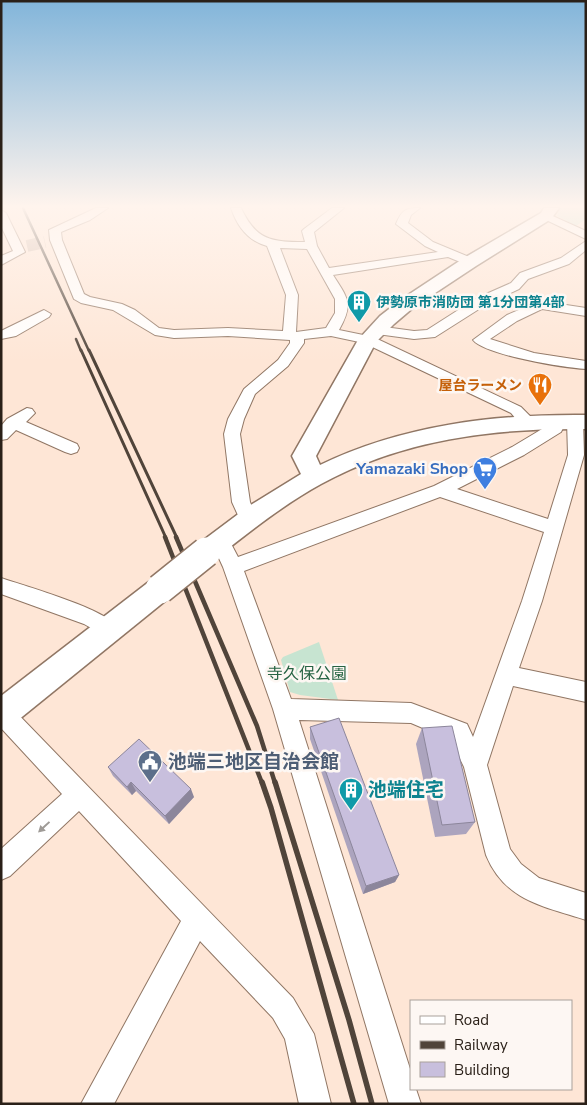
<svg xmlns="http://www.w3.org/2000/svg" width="587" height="1105" viewBox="0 0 587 1105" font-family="'Nunito Sans','Noto Sans JP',sans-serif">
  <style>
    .green { fill: #c7e4d1 }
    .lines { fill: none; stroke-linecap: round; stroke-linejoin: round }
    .street-tunnel { stroke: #d4beb0; stroke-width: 12; stroke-dasharray: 12 6; stroke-linecap: butt }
    .street-casing { stroke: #907664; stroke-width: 2 }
    .secondary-casing { stroke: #907664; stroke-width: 3 }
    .street { fill: #fff; fill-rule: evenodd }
    .secondary { fill: #fff; fill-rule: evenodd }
    .rail-far3 { stroke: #50443a; stroke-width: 2.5 }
    .rail-far2 { stroke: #50443a; stroke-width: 3 }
    .rail-far1 { stroke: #50443a; stroke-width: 4.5 }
    .rail { stroke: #50443a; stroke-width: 5.5 }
    .secondary-bridge-casing { stroke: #907664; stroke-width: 32; stroke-linecap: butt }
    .secondary-bridge { stroke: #fff; stroke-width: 29 }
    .wall { fill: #aca4be }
    .shaded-wall { fill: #8c869b }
    .building { fill: #c8bfdd; stroke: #8c869b }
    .oneway { fill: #9f9b97 }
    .labels { text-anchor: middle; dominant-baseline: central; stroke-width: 5; stroke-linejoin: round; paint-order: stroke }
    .far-culture-label { font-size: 14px; font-weight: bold; fill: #0d838f; stroke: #fdf7f3; text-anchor: start }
    .far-food-label { font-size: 14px; font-weight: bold; fill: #c56008; stroke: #fdf7f3; text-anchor: end }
    .shop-label { font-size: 16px; font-weight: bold; fill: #366cbe; stroke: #fdf7f3; text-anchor: end }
    .park-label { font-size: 16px; fill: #276444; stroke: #fdf7f3 }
    .near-service-label { font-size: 19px; font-weight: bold; fill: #4e5e75; stroke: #fdf7f3; text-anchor: start }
    .near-culture-label { font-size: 19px; font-weight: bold; fill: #0d838f; stroke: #fdf7f3; text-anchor: start }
  </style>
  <rect width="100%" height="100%" fill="#fee6d6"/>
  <g class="green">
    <path d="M 560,208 L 586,208 L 586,219 L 576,226 L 557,216 Z"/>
    <path d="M 319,642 L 338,700 L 300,695 L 290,692 L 281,660 L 283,657 Z"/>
  </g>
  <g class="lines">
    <path class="street-tunnel" d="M 27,246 L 45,242"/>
    <defs>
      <g id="street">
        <path d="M 96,208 L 108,208 L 90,220 L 61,232 L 62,240 L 84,294 L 90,297 L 122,304 L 135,310 L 159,328 L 174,330 L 228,328 L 283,331 L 286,295 L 267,246 C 248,241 237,226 231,208 L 241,208 C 256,240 271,242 305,242 L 302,231 L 304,229 L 332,208 L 344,208 L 314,232 L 317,246 L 329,268 L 438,252 L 425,246 L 396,224 C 402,210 405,208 420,208 L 411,215 L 408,223 L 433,242 L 474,259 L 476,262 L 470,266 L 448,257 L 333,275 C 348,299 354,303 339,330 L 373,337 L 521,407 L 536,422 L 534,426 C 522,429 518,421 511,413 L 364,343 L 331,336 L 304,339 L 304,343 L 288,366 L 255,394 L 244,419 L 240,434 L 250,502 L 257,519 L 254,524 L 248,526 L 242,524 L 232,502 L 224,434 L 228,419 L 244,389 L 278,360 L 290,343 L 290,340 L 228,336 L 174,338 L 155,335 L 113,310 L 81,303 L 74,299 L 50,240 L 49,230 ZM 280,248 L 307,249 L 335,299 L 335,313 L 326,328 L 296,332 L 298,295 Z"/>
        <path d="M 1,210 L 6,213 L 25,252 L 1,265 L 1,256 L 13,251 L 1,226 Z"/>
        <path d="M 546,213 L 586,231 L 586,239 L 542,218 L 541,216 L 542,214 Z"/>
        <path d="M 586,241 L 586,250 L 569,264 L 528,279 L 519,289 L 487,304 L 435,337 L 414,339 L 377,334 L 370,330 L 377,326 L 414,331 L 427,330 L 477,298 L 511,283 L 520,273 L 561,258 Z"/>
        <path d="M 540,301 L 586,308 L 586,316 L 542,309 L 517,321 L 490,339 L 534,353 L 586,361 L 586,369 C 565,368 485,355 473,340 L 507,315 Z"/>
        <path d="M 44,310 L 51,314 L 49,317 L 16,336 L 1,339 L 1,331 Z"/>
        <path d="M 27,408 L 32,409 L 35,413 L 26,422 L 77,444 L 79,448 L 77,452 L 71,454 L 65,452 L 16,430 L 7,439 L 1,440 L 1,426 L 7,419 Z"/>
        <path d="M 554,416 L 560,417 L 563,428 L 561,432 L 524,455 L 457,489 L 548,519 L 568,455 L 567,421 L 569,417 L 581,417 L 583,421 L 584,455 L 542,601 L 519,668 L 586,682 L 586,702 L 513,686 L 487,765 L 510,849 L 521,864 L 539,878 L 586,893 L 586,920 C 543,906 505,901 486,855 L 464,767 L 451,740 L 411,723 L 299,720 L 411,1072 L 411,1089 L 416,1089 L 421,1104 L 389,1104 L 273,709 L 223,567 L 211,541 L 213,536 L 220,534 L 227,536 L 238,557 L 434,486 L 512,447 L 547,426 L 546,421 L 548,417 ZM 440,497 L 544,532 L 522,601 L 473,737 L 467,724 L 411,703 L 291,699 L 244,571 Z"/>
        <path d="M 1,578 C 25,586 110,610 119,629 L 116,635 L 109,638 L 84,624 L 1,594 Z"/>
        <path d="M 3,703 L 11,707 L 293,998 L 314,1034 L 331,1104 L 299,1104 L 285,1039 L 273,1018 L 200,941 L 114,1104 L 81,1104 L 181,921 L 79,811 L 10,876 L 1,880 L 1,849 L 62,794 L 1,728 L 1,704 Z"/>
      </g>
      <g id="secondary">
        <path d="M 544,208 L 559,208 L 551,219 L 476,266 L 414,307 L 394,324 L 376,342 L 316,456 L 320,465 C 403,425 494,414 586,415 L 586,429 C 494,428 403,439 321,484 C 283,505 249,532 215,559 L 206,562 L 197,559 L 193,552 L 197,545 L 249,506 L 301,474 L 292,456 L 358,340 L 380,316 L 402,299 L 464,258 L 541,213 Z"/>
        <path d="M 160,578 L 170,581 L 174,589 L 170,597 L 12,725 L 1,730 L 1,696 L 150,581 Z"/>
      </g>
    </defs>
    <use href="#street" class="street-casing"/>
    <use href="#secondary" class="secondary-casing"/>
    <use href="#street" class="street"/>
    <use href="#secondary" class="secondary"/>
    <g class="rail-far3">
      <path d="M 23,208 L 89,351"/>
      <path d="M 76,339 L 81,351"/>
    </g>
    <g class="rail-far2">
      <path d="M 81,350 L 166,538"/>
      <path d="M 89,350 L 177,538"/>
    </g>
    <g class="rail-far1">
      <path d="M 165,537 L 262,783"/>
      <path d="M 176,537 L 257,726 L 275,783"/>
    </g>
    <g class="rail">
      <path d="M 262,782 L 271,808 L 354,1104"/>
      <path d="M 275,782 L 349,1020 L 372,1104"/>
    </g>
    <defs>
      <path id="secondary-bridge" d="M 160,589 L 206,552"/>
    </defs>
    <use href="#secondary-bridge" class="secondary-bridge-casing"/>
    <use href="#secondary-bridge" class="secondary-bridge"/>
  </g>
  <g class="wall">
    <path d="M 310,727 L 399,875 L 395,882 L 363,894 L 310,739 Z"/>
    <path d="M 422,728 L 475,822 L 466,834 L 435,837 L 416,744 Z"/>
    <path d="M 108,767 L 194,797 L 169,824 L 136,791 L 132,795 L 113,776 Z"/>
  </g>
  <g class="shaded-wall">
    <path d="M 131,782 L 136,791 L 132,795 L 127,787 Z"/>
    <path d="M 191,789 L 194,797 L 169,824 L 165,816 Z"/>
    <path d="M 399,875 L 395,882 L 363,894 L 366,886 Z"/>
  </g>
  <g class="building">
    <path d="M 339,718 L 399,875 L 366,886 L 310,727 Z"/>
    <path d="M 452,726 L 475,822 L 442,825 L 422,728 Z"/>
    <path d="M 139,739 L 191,789 L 165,816 L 131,782 L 127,787 L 108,767 Z"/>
  </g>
  <defs><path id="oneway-solid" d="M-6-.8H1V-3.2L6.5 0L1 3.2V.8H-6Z" transform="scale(1.25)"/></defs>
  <use class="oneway" href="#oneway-solid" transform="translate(44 827) rotate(137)"/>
  <linearGradient id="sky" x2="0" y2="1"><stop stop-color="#82b5da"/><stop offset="0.57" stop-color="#fff4ed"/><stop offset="1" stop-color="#fff4ed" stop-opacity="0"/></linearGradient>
  <rect width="587" height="362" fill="url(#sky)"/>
  <defs>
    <symbol id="building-pin" viewBox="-11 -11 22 30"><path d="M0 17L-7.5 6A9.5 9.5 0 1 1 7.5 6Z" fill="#0f9aa8" stroke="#fdf7f3"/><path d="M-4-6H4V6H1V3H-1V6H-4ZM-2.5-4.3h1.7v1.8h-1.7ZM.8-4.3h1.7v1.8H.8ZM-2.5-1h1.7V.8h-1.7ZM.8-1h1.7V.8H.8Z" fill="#fff"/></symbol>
    <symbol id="restaurant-pin" viewBox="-11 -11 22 30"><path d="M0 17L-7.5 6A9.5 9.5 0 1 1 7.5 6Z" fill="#e8710a" stroke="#fdf7f3"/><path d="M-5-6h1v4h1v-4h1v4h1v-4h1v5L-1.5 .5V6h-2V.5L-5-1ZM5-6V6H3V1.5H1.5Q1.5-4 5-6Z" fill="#fff"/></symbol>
    <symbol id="supermarket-pin" viewBox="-11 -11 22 30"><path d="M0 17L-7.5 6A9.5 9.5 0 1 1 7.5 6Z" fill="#3f7fe0" stroke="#fdf7f3"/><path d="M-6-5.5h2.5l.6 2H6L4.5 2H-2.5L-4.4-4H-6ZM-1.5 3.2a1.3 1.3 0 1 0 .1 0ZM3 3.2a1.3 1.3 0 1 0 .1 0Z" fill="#fff"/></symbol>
    <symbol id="civic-pin" viewBox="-11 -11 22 30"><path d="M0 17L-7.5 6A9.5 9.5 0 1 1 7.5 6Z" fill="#5c6f8a" stroke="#fdf7f3"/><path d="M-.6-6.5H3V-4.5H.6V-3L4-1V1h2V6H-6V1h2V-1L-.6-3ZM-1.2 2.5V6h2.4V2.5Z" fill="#fff"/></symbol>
  </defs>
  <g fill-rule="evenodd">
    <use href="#building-pin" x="345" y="288" width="28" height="38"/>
    <use href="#restaurant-pin" x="526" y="371" width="28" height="38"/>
    <use href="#supermarket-pin" x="471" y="455" width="28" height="38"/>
    <use href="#civic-pin" x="136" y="748" width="28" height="38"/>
    <use href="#building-pin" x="337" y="776" width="28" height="38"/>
  </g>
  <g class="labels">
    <g class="far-culture-label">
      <text x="376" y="302">伊勢原市消防団 第1分団第4部</text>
    </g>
    <g class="far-food-label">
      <text x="522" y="385">屋台ラーメン</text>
    </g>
    <g class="shop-label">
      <text x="468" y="469">Yamazaki Shop</text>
    </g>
    <g class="park-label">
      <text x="307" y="674">寺久保公園</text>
    </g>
    <g class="near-service-label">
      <text x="168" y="762">池端三地区自治会館</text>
    </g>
    <g class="near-culture-label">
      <text x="368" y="790">池端住宅</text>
    </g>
  </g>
  <rect width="587" height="1105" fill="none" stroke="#2a2018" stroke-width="5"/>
  <rect x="410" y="1000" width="162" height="90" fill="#fdf7f3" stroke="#a9a19b"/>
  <rect x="420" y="1016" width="25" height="8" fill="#ffffff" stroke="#a9a19b"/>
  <text x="454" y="1025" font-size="15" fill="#2a2018">Road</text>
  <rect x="420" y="1041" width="25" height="8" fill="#50443a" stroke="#a9a19b"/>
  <text x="454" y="1050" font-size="15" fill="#2a2018">Railway</text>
  <rect x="420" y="1062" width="25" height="15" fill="#c8bfdd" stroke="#a9a19b"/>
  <text x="454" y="1075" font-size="15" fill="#2a2018">Building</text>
</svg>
